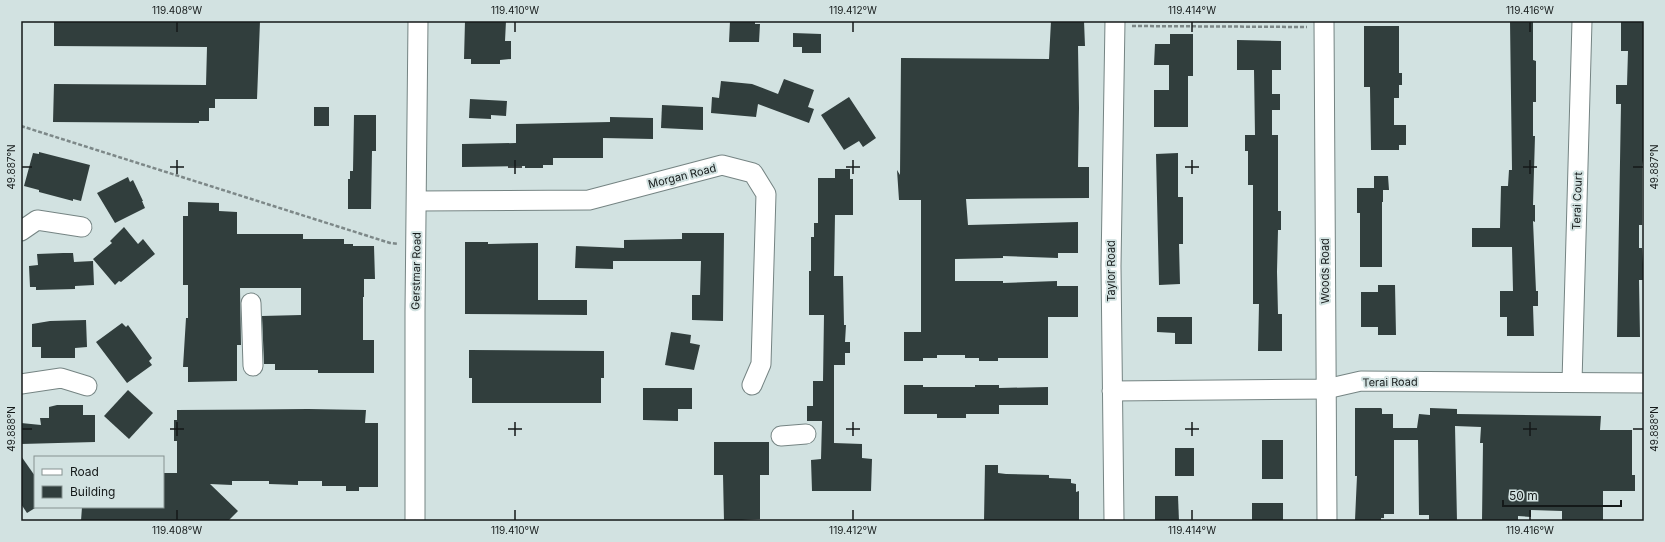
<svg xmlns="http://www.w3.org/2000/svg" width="1665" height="542" viewBox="0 0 1665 542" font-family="Inter,sans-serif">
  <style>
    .building { fill: #313e3d }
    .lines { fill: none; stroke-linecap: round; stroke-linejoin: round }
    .minor-casing { stroke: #758483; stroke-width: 21 }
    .path { stroke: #7d8888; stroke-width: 2.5; stroke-dasharray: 4 2; stroke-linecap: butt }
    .minor { stroke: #fff; stroke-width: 19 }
    .ticks { fill: none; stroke: #141919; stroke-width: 1.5 }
    .labels { text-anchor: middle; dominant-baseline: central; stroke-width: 4; stroke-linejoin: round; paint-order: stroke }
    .street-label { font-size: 11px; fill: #141919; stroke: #d2e2e1 }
    .neatline { fill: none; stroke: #141919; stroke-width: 1.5 }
    .ticks-label { font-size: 10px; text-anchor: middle; fill: #141919 }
  </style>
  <rect width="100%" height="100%" fill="#d2e2e1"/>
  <g class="building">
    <path d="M 54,21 L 260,21 L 257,99 L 215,99 L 215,108 L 209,108 L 209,121 L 199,121 L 199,123 L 53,122 L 54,84 L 206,85 L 207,47 L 54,46 Z"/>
    <path d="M 465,21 L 506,21 L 505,41 L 511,41 L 511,59 L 500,60 L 500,64 L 471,64 L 471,59 L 464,59 Z"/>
    <path d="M 730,21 L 755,21 L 755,24 L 760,24 L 759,42 L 729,42 Z"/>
    <path d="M 1051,21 L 1084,21 L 1085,46 L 1078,46 L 1079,108 L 1078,167 L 1089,167 L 1089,198 L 966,199 L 968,225 L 1078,222 L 1078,253 L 1058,253 L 1058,258 L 1003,256 L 1003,258 L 955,259 L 955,281 L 1003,281 L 1003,283 L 1057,281 L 1057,286 L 1078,286 L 1078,317 L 1048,317 L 1048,358 L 998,358 L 998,361 L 979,361 L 979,358 L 965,358 L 965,355 L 937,355 L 937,358 L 923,358 L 923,361 L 904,361 L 904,332 L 921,332 L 921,200 L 899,200 L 897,170 L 900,175 L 901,58 L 1049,59 Z"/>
    <path d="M 1510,21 L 1533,21 L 1533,60 L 1536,61 L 1536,102 L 1533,102 L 1533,136 L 1535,136 L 1533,205 L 1535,205 L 1535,222 L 1533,221 L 1536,291 L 1538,291 L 1538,306 L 1533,306 L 1534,336 L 1507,336 L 1507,317 L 1500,317 L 1500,291 L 1513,291 L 1512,247 L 1472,247 L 1472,228 L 1500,228 L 1501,186 L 1508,186 L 1509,170 L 1512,170 Z"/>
    <path d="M 1621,21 L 1643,21 L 1644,23 L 1644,154 L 1642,167 L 1642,225 L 1639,225 L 1639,248 L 1642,248 L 1644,280 L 1639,280 L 1640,337 L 1617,337 L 1621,104 L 1616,104 L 1616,85 L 1627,85 L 1628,51 L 1621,51 Z"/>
    <path d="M 1364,26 L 1399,26 L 1399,73 L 1402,73 L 1402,85 L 1399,85 L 1399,98 L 1394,98 L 1394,125 L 1406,125 L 1406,145 L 1399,145 L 1399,150 L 1371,150 L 1370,87 L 1364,87 Z"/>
    <path d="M 793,33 L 821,34 L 821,53 L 802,53 L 802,47 L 793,47 Z"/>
    <path d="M 1170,34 L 1193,34 L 1193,76 L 1188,76 L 1188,127 L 1154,127 L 1154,90 L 1169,90 L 1169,65 L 1154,65 L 1155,44 L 1170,44 Z"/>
    <path d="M 1237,40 L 1281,41 L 1281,70 L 1272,70 L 1272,94 L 1280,94 L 1280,110 L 1272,110 L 1272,135 L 1278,135 L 1278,211 L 1281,211 L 1281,230 L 1278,230 L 1277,272 L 1278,314 L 1282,314 L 1282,351 L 1258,351 L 1259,304 L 1253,304 L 1253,185 L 1248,185 L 1248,151 L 1245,151 L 1245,135 L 1255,135 L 1254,70 L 1237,70 Z"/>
    <path d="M 784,79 L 814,90 L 808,107 L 814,109 L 809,123 L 758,104 L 756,117 L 711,113 L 712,97 L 719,98 L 721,81 L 752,84 L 778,94 Z"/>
    <path d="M 849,97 L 876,138 L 863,147 L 859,141 L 844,150 L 821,115 Z"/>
    <path d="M 470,99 L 507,101 L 506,116 L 491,115 L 491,119 L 469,118 Z"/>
    <path d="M 662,105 L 703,107 L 703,130 L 661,128 Z"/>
    <rect x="314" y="107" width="15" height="19"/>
    <path d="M 354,115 L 376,115 L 376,151 L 372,151 L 371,209 L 348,209 L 348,179 L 350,179 L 350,171 L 353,171 Z"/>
    <path d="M 610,117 L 653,118 L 653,139 L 603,138 L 603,158 L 553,158 L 553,165 L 543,165 L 543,168 L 525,168 L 525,166 L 462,167 L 462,144 L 516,143 L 516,124 L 610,122 Z"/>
    <path d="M 39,152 L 90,165 L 81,201 L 73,199 L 73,201 L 39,192 L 39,190 L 24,186 L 33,153 L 39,154 Z"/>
    <path d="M 1178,153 L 1178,197 L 1183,197 L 1183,244 L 1179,244 L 1180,284 L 1159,285 L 1156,154 Z"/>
    <path d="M 835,169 L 850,169 L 850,179 L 853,179 L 853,215 L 835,215 L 834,276 L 843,276 L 844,325 L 846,325 L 845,342 L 850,342 L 850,353 L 845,353 L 845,365 L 834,365 L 834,443 L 862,444 L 862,458 L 872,459 L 871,491 L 812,491 L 811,460 L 821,459 L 822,421 L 807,421 L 807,406 L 813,406 L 813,381 L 823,381 L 824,315 L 809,315 L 809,271 L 811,271 L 811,237 L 814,237 L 814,223 L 818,223 L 818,178 L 835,178 Z"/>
    <path d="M 1374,176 L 1388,176 L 1389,190 L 1383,190 L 1383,202 L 1382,202 L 1382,267 L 1360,267 L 1360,213 L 1357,213 L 1357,188 L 1374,188 Z"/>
    <path d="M 128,177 L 130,182 L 133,180 L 143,201 L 142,201 L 145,208 L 115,223 L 97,193 Z"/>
    <path d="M 188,202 L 219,203 L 219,211 L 237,212 L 237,234 L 303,234 L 303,239 L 344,239 L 344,244 L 353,244 L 353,246 L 374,246 L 375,279 L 364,279 L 364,297 L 363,297 L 363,340 L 374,340 L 374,373 L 318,373 L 318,370 L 275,370 L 275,364 L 264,364 L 262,316 L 301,315 L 301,288 L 240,288 L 241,345 L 237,345 L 237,381 L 188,382 L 188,367 L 183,367 L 186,318 L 188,318 L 188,285 L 183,285 L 183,216 L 188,216 Z"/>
    <path d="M 124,227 L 138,244 L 143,239 L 155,254 L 121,282 L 119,281 L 115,285 L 93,259 L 112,243 L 110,241 Z"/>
    <path d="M 682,233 L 724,233 L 723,321 L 692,320 L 692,295 L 700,295 L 701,261 L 613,261 L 613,269 L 575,268 L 576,246 L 624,248 L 624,240 L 682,239 Z"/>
    <path d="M 465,242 L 488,242 L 488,244 L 538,243 L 538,300 L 587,300 L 587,315 L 465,314 Z"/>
    <path d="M 63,253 L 73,253 L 74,262 L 93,261 L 94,285 L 75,286 L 75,289 L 36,290 L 36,287 L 30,287 L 29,266 L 38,265 L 37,254 Z"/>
    <path d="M 1378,285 L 1395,285 L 1396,335 L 1378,335 L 1378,327 L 1361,327 L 1361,292 L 1378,292 Z"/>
    <path d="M 1157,317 L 1192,317 L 1192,344 L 1175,344 L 1175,333 L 1157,332 Z"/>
    <path d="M 86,320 L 87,347 L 75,348 L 75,358 L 41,358 L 41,347 L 32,347 L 32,324 L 50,321 Z"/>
    <path d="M 122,323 L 126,327 L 128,325 L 152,358 L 149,361 L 152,365 L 127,383 L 96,342 Z"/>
    <path d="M 671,332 L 691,335 L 690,343 L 700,345 L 694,370 L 665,365 Z"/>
    <path d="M 469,350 L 604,351 L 604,378 L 601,378 L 601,403 L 472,403 L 472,378 L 469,378 Z"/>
    <path d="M 904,385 L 923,385 L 923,387 L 975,387 L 975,385 L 999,385 L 999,388 L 1048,387 L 1048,405 L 999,405 L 999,414 L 966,414 L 966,418 L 937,418 L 937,414 L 904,414 Z"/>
    <path d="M 643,388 L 692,388 L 692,409 L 678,409 L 678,421 L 643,420 Z"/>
    <path d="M 128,390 L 153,413 L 129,439 L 104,416 Z"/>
    <path d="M 57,405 L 83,405 L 83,415 L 95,415 L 95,442 L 21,444 L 21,423 L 41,425 L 40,418 L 49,418 L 49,407 Z"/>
    <path d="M 1355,408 L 1381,408 L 1382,409 L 1382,414 L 1393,414 L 1393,428 L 1417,428 L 1419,414 L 1430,415 L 1430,408 L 1457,409 L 1457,414 L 1601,416 L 1600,430 L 1632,430 L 1632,475 L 1635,475 L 1635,491 L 1603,491 L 1603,521 L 1562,521 L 1562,511 L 1531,510 L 1531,517 L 1518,516 L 1518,521 L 1482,521 L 1483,443 L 1480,443 L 1481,427 L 1455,426 L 1457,521 L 1431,521 L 1429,520 L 1429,515 L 1419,515 L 1418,440 L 1394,440 L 1394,514 L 1384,514 L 1384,518 L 1381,518 L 1381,520 L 1355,520 L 1357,476 L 1355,476 Z"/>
    <path d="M 308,409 L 366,410 L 365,423 L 378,423 L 378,487 L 359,487 L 359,491 L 346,491 L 346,486 L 322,486 L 322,481 L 298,481 L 298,485 L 269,484 L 269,481 L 232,481 L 232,485 L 210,484 L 238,511 L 228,521 L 81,521 L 82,507 L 163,507 L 163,473 L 177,473 L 177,441 L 174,441 L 174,420 L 177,420 L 177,410 Z"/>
    <rect x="1262" y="440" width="21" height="39"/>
    <path d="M 714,442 L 769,442 L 769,475 L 760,475 L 760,519 L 724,521 L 723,475 L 714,475 Z"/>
    <rect x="1175" y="448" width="19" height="28"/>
    <path d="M 21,456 L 35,476 L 35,508 L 27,513 L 21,504 Z"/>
    <path d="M 985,465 L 998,465 L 998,473 L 1006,474 L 1049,475 L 1049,478 L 1071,479 L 1071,483 L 1076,484 L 1076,492 L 1079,491 L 1079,521 L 984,521 Z"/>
    <path d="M 1155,496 L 1178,496 L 1179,521 L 1155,521 Z"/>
    <rect x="1252" y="503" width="31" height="18"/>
  </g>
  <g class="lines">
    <defs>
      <g id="minor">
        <path d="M 1324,21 L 1327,521"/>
        <path d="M 417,201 L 589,200 L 722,165 L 753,173 L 766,194 L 761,364 L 752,385"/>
        <path d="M 21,231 L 37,220 L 82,227"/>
        <path d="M 251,303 L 253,366"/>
        <path d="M 1572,382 L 1582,21"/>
        <path d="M 21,384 L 61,378 L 87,386"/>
        <path d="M 1112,391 L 1326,389 L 1361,381 L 1644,383"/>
        <path d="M 781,436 L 806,434"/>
        <path d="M 415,521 L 415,312 L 418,21"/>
        <path d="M 1114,521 L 1111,266 L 1115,21"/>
      </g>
    </defs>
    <use href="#minor" class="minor-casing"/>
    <g class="path">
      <path d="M 1132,26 L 1307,27"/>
      <path d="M 21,126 L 390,243 L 398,244"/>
    </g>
    <use href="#minor" class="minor"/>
  </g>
  <path class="ticks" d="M 177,22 L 177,32M 515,22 L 515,32M 853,22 L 853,32M 1192,22 L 1192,32M 1530,22 L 1530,32M 177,160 L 177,174M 515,160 L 515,174M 853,160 L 853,174M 1192,160 L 1192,174M 1530,160 L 1530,174M 22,167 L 32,167M 170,167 L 184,167M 508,167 L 522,167M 846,167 L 860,167M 1185,167 L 1199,167M 1523,167 L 1537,167M 1633,167 L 1643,167M 177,422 L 177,436M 515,422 L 515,436M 853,422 L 853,436M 1192,422 L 1192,436M 1530,422 L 1530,436M 22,429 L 32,429M 170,429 L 184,429M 508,429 L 522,429M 846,429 L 860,429M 1185,429 L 1199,429M 1523,429 L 1537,429M 1633,429 L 1643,429M 177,510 L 177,520M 515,510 L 515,520M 853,510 L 853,520M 1192,510 L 1192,520M 1530,510 L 1530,520"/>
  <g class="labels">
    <g class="street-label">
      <text transform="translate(682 176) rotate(-14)">Morgan Road</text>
      <text transform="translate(1577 201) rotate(-88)">Terai Court</text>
      <text transform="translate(416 271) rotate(-89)">Gerstmar Road</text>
      <text transform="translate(1111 271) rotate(-90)">Taylor Road</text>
      <text transform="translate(1325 271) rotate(-90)">Woods Road</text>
      <text transform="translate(1390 382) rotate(-1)">Terai Road</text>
    </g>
  </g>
  <rect width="1665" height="542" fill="none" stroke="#d2e2e1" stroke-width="44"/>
  <rect x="34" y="456" width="130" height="52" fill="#d2e2e1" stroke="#869291"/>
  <rect x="42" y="469" width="20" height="6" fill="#ffffff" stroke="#869291"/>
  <text x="70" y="476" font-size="12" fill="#141919">Road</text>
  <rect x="42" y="486" width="20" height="12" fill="#313e3d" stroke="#869291"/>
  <text x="70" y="496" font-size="12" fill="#141919">Building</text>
  <path d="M1503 500v6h118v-6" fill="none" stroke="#141919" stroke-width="2"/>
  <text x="1509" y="500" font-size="12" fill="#141919" stroke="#d2e2e1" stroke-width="3" paint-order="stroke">50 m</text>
  <rect x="22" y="22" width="1621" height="498" class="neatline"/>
  <g class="ticks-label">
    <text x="177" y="14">119.408°W</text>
    <text x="515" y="14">119.410°W</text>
    <text x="853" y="14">119.412°W</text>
    <text x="1192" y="14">119.414°W</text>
    <text x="1530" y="14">119.416°W</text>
    <text transform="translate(1654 167) rotate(-90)" y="4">49.887°N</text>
    <text transform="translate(11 167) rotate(-90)" y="4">49.887°N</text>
    <text transform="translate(1654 429) rotate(-90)" y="4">49.888°N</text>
    <text transform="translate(11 429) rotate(-90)" y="4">49.888°N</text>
    <text x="177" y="534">119.408°W</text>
    <text x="515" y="534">119.410°W</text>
    <text x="853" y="534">119.412°W</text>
    <text x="1192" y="534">119.414°W</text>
    <text x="1530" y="534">119.416°W</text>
  </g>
</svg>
